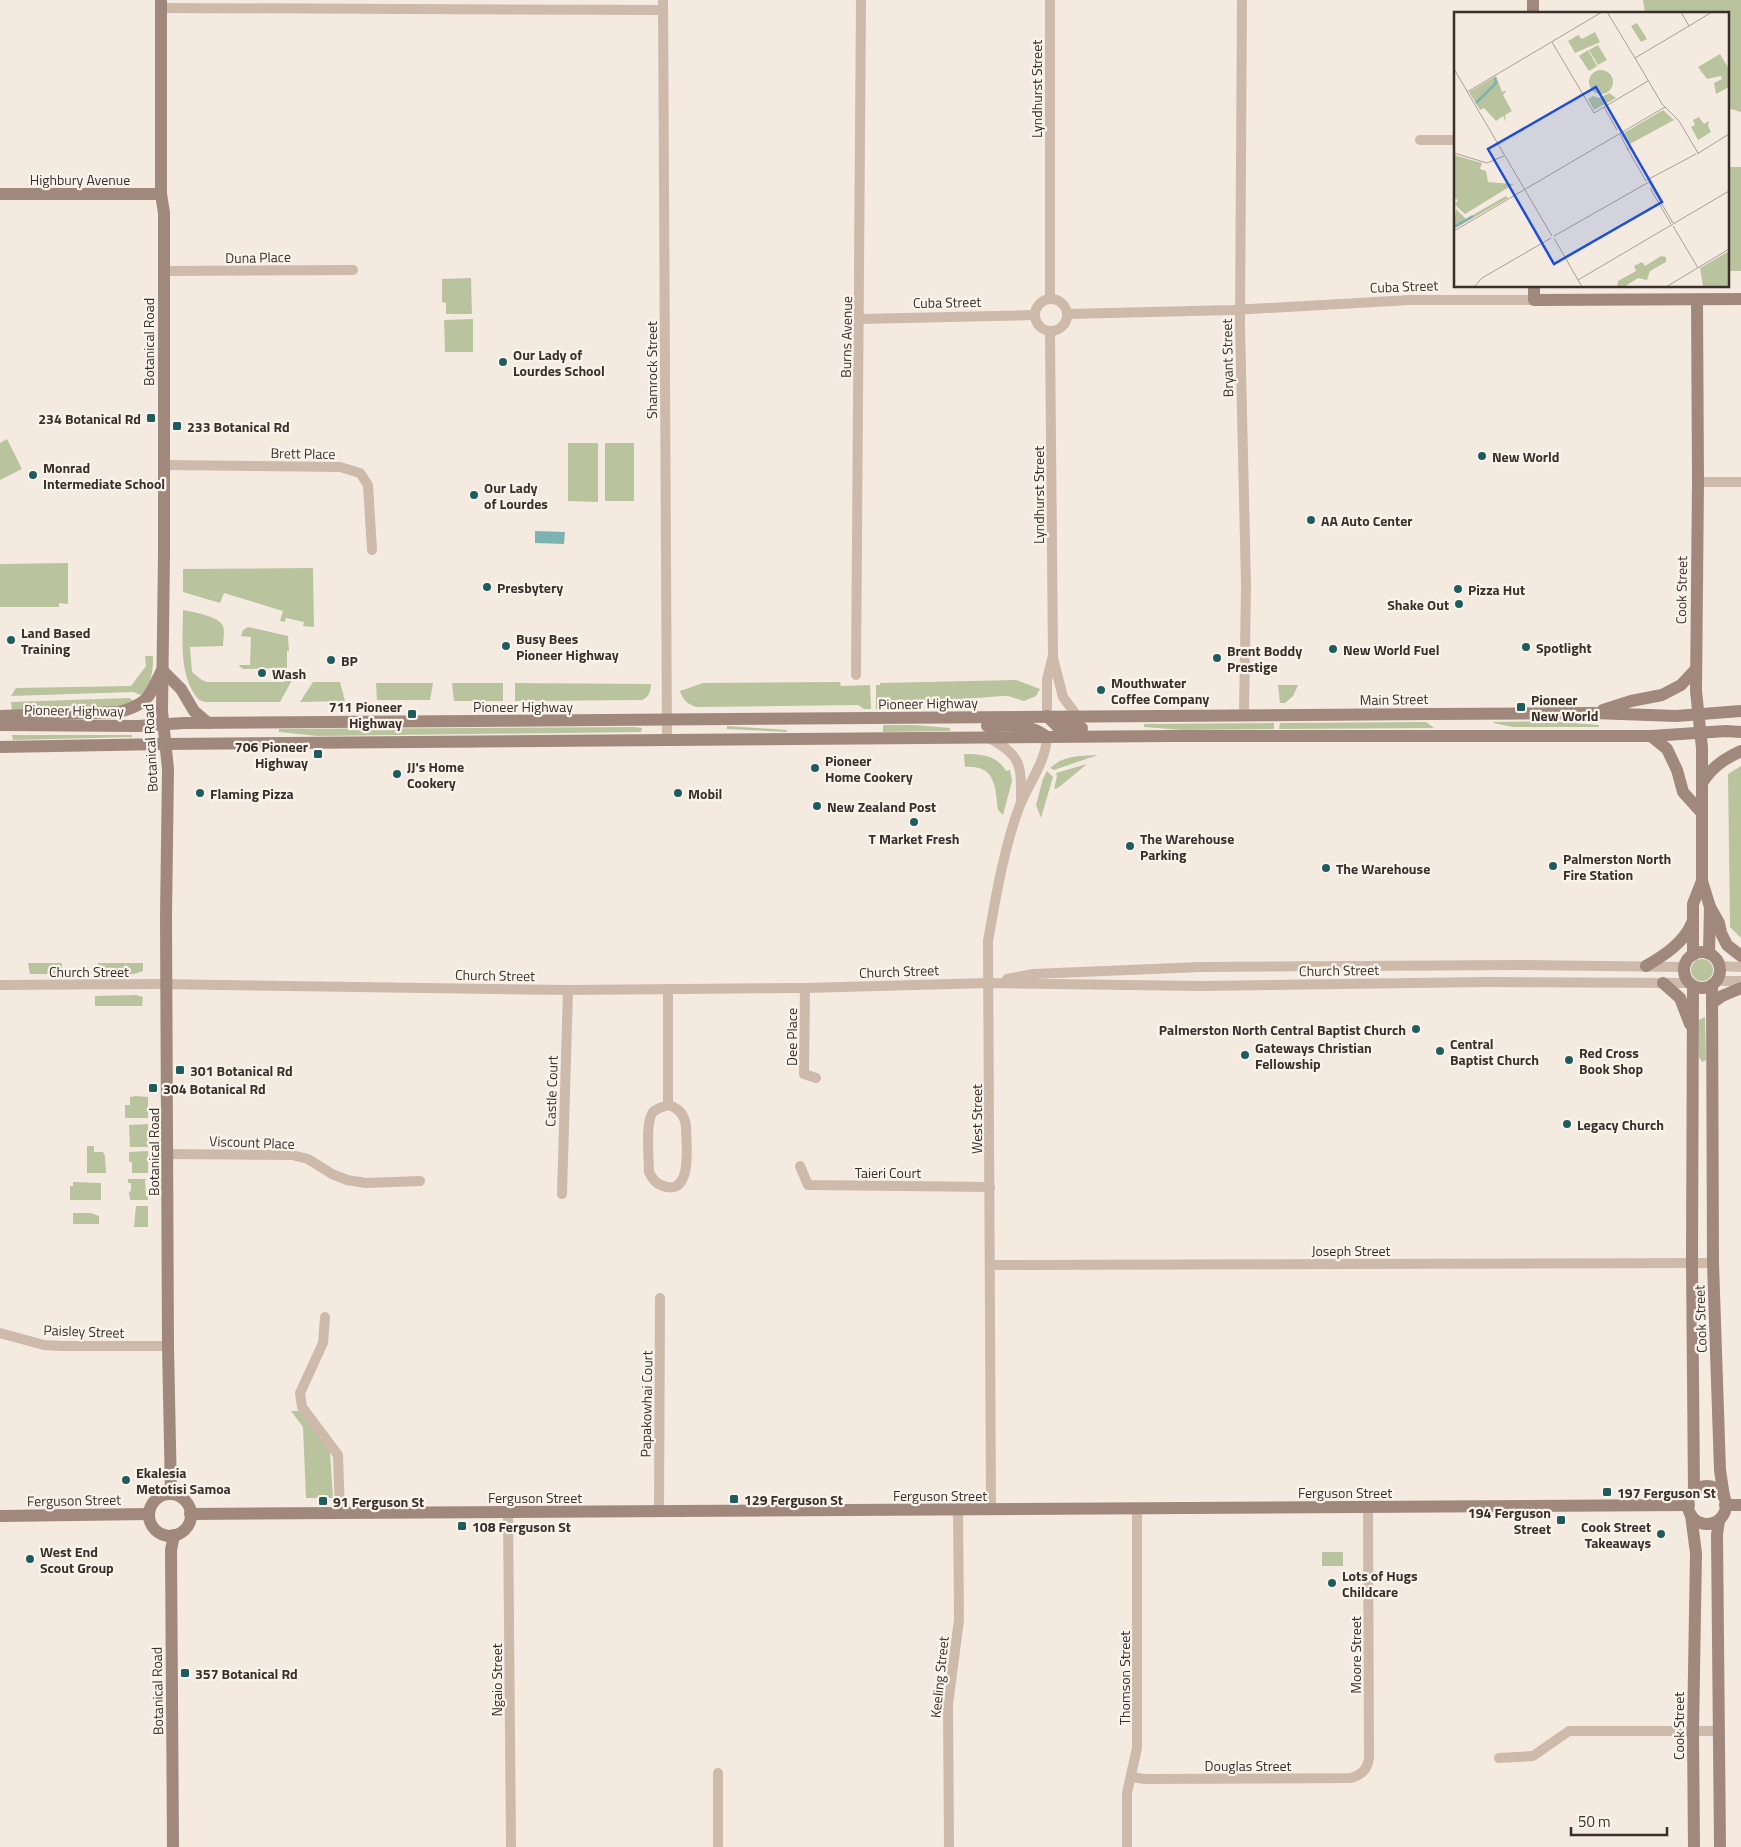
<svg xmlns="http://www.w3.org/2000/svg" width="1741" height="1847" viewBox="0 0 1741 1847" font-family="'Titillium Web',sans-serif">
  <style>
    .green { fill: #b9c49f }
    .water { fill: #7eb2b2 }
    .lines { fill: none; stroke-linecap: round; stroke-linejoin: round }
    .street { stroke: #cdbaab; stroke-width: 10 }
    .secondary { stroke: #a1887c; stroke-width: 12 }
    .poi-dot { fill: #1e5c5e; stroke: #fbf4ed; stroke-width: 2 }
    .labels { text-anchor: middle; dominant-baseline: central; stroke-width: 4.5; stroke-linejoin: round; paint-order: stroke }
    .street-label { font-size: 14px; fill: #3b2f2a; stroke: #fbf4ed }
    .poi-label { font-size: 14px; font-weight: bold; fill: #3b2f2a; stroke: #fbf4ed; text-anchor: start }
    .inset-river { fill: none; stroke: #7eb2b2; stroke-width: 2.5 }
    .inset-road { fill: none; stroke: #aa9f97; stroke-width: 1 }
    .view { fill: #1d4ed8; fill-opacity: 0.15; stroke: #1d4ed8; stroke-width: 2.5 }
    .inset-edge { fill: none; stroke: #3b2f2a; stroke-width: 2.5 }
  </style>
  <rect width="100%" height="100%" fill="#f4eae0"/>
  <g class="green">
    <path d="M 1643,0 L 1741,0 L 1741,112 L 1727,108 L 1727,14 L 1645,14 Z"/>
    <rect x="1727" y="167" width="14" height="104"/>
    <path d="M 471,278 L 472,314 L 446,314 L 446,303 L 442,302 L 442,279 Z"/>
    <path d="M 473,319 L 473,352 L 445,352 L 444,320 Z"/>
    <path d="M 7,439 L 22,469 L 0,480 L 0,443 Z"/>
    <path d="M 568,443 L 598,443 L 598,502 L 568,501 Z"/>
    <rect x="605" y="443" width="29" height="58"/>
    <path d="M 68,563 L 68,604 L 59,603 L 59,607 L 0,607 L 0,564 Z"/>
    <path d="M 313,568 L 314,627 L 303,626 L 304,622 L 286,618 L 285,622 L 280,621 L 283,611 L 224,593 L 220,603 L 183,592 L 183,569 Z"/>
    <path d="M 183,610 C 192,612 219,616 223,626 C 225,632 223,640 223,646 L 190,647 L 192,672 L 202,680 L 207,682 L 283,682 L 290,679 L 292,680 L 280,702 L 205,702 L 199,700 C 178,676 183,639 183,610 Z"/>
    <path d="M 248,627 L 288,636 L 289,651 L 287,651 L 287,668 L 244,669 L 240,667 L 239,665 L 250,665 L 251,637 L 241,636 L 243,630 Z"/>
    <path d="M 145,656 L 153,656 C 153,670 152,685 141,695 L 133,692 L 11,696 L 16,688 L 131,686 L 146,666 Z"/>
    <path d="M 1016,680 L 1040,689 L 1036,696 L 1024,701 L 1008,696 L 1001,696 L 896,705 L 889,708 L 876,709 L 876,685 L 880,685 L 880,683 Z"/>
    <path d="M 313,682 L 340,682 L 345,701 L 300,702 Z"/>
    <path d="M 840,682 L 841,686 L 870,685 L 871,709 L 864,709 L 858,705 L 696,707 C 687,704 683,700 680,691 L 703,683 Z"/>
    <path d="M 376,683 L 433,683 L 430,700 L 377,700 Z"/>
    <path d="M 452,683 L 503,683 L 503,701 L 454,701 Z"/>
    <path d="M 515,683 L 651,684 C 651,691 649,697 642,700 L 515,701 Z"/>
    <path d="M 1278,685 L 1298,685 L 1293,696 L 1285,703 L 1280,703 Z"/>
    <path d="M 129,698 L 135,701 L 117,708 L 12,711 L 11,702 Z"/>
    <path d="M 1549,721 L 1599,725 L 1599,727 L 1513,727 L 1493,723 L 1494,722 Z"/>
    <path d="M 1426,722 L 1434,728 L 1279,729 L 1280,723 Z"/>
    <path d="M 1274,723 L 1274,729 L 1183,730 L 1144,727 L 1144,724 Z"/>
    <path d="M 883,725 L 915,725 L 950,728 L 950,731 L 883,732 Z"/>
    <path d="M 727,726 L 787,730 L 787,732 L 727,729 Z"/>
    <path d="M 635,727 L 642,728 L 641,732 L 317,736 L 279,732 L 279,729 Z"/>
    <path d="M 12,735 L 132,735 L 132,737 L 13,740 Z"/>
    <path d="M 964,754 C 981,754 997,755 1006,771 L 1010,770 L 1012,781 L 1003,815 L 998,810 C 995,787 996,765 965,767 Z"/>
    <path d="M 1098,755 L 1054,770 L 1050,768 C 1064,755 1080,756 1098,755 Z"/>
    <path d="M 1087,764 L 1058,788 L 1054,789 L 1057,776 L 1056,773 Z"/>
    <path d="M 1741,766 L 1741,938 L 1730,927 L 1728,774 Z"/>
    <path d="M 1047,771 L 1053,777 L 1041,818 L 1036,805 L 1043,779 Z"/>
    <circle cx="1702" cy="970" r="11"/>
    <path d="M 28,963 L 62,963 L 61,974 L 30,974 Z"/>
    <path d="M 98,963 L 143,963 L 143,971 L 134,974 L 99,974 Z"/>
    <path d="M 136,995 L 143,997 L 142,1006 L 95,1006 L 95,996 Z"/>
    <path d="M 1705,1017 L 1706,1060 L 1702,1062 L 1699,1057 L 1699,1020 Z"/>
    <path d="M 135,1096 L 148,1097 L 148,1118 L 125,1118 L 125,1105 L 130,1105 L 130,1097 Z"/>
    <path d="M 148,1124 L 148,1147 L 130,1147 L 129,1125 Z"/>
    <path d="M 87,1146 L 94,1146 L 94,1152 L 103,1152 L 105,1156 L 106,1173 L 87,1173 Z"/>
    <path d="M 148,1151 L 148,1173 L 132,1173 L 132,1162 L 129,1162 L 129,1152 Z"/>
    <path d="M 128,1179 L 148,1179 L 145,1180 L 146,1196 L 148,1197 L 148,1200 L 130,1200 L 129,1192 L 131,1191 L 131,1183 L 128,1183 Z"/>
    <path d="M 73,1182 L 101,1183 L 101,1200 L 70,1200 L 70,1186 L 73,1186 Z"/>
    <path d="M 136,1206 L 148,1206 L 148,1227 L 134,1227 Z"/>
    <path d="M 73,1213 L 91,1213 L 99,1216 L 99,1224 L 73,1224 Z"/>
    <path d="M 291,1411 L 301,1411 L 330,1452 L 333,1498 L 306,1498 L 303,1427 Z"/>
    <rect x="1322" y="1552" width="21" height="14"/>
  </g>
  <path class="water" d="M 535,531 L 565,532 L 564,544 L 535,543 Z"/>
  <g class="lines">
    <g class="street">
      <path d="M 663,0 L 667,739"/>
      <path d="M 1050,0 L 1050,299"/>
      <path d="M 1242,0 L 1240,325 L 1246,585 L 1244,715"/>
      <path d="M 161,8 L 663,10"/>
      <path d="M 1420,140 L 1455,140"/>
      <path d="M 163,271 L 353,270"/>
      <circle cx="1051" cy="315" r="16"/>
      <path d="M 1068,314 L 1233,310 L 1410,300 L 1534,300"/>
      <path d="M 860,319 L 1035,315"/>
      <path d="M 1050,331 L 1053,658 L 1063,697 L 1077,716"/>
      <path d="M 164,465 L 340,467 L 360,473 L 368,485 L 372,550"/>
      <path d="M 1698,482 L 1741,482"/>
      <path d="M 856,675 L 861,0"/>
      <path d="M 1047,716 L 1047,680 L 1052,659"/>
      <path d="M 989,738 C 1023,756 1021,766 1021,802"/>
      <path d="M 1720,966 L 1741,967"/>
      <path d="M 1007,979 L 1033,974 L 1200,967 L 1520,965 L 1684,967"/>
      <path d="M 1717,981 L 1741,981"/>
      <path d="M 0,985 L 154,984 L 568,990 L 805,988 L 989,983 L 1202,986 L 1487,982 L 1690,983"/>
      <path d="M 805,988 L 804,1074 L 816,1078"/>
      <path d="M 668,989 L 668,1105"/>
      <path d="M 668,1105 C 679,1108 685,1115 686,1127 C 686,1142 693,1192 667,1187 C 657,1185 653,1180 649,1172 C 649,1159 645,1121 653,1112 C 657,1108 663,1107 668,1105 Z"/>
      <path d="M 167,1154 L 292,1155 L 308,1159 L 332,1174 L 347,1180 L 366,1183 L 420,1181"/>
      <path d="M 800,1166 L 808,1185 L 990,1187"/>
      <path d="M 562,1194 L 568,990"/>
      <path d="M 990,1265 L 1713,1263"/>
      <path d="M 325,1317 L 323,1343 L 300,1393 L 302,1407 L 338,1455 L 340,1514"/>
      <path d="M 0,1333 L 44,1345 L 62,1346 L 168,1346"/>
      <path d="M 991,1510 L 988,941 C 996,896 1004,847 1020,805 C 1029,783 1046,761 1047,737"/>
      <path d="M 659,1511 L 660,1298"/>
      <path d="M 508,1513 L 511,1847"/>
      <path d="M 1499,1758 L 1533,1756 L 1569,1731 L 1720,1731"/>
      <path d="M 1132,1777 L 1144,1779 L 1351,1778 C 1362,1775 1368,1769 1369,1758 L 1368,1506"/>
      <path d="M 718,1847 L 718,1773"/>
      <path d="M 949,1847 L 948,1704 L 959,1620 L 958,1510"/>
      <path d="M 1127,1847 L 1127,1793 L 1137,1748 L 1137,1508"/>
    </g>
    <g class="secondary">
      <path d="M 161,0 L 161,194 L 164,213 L 164,554 L 162,711 L 168,769 L 166,916 L 168,1346 L 171,1494"/>
      <path d="M 1533,0 L 1533,14"/>
      <path d="M 0,194 L 161,194"/>
      <path d="M 1534,286 L 1534,300 L 1741,299"/>
      <path d="M 1697,300 L 1698,482 L 1696,691 L 1702,748 L 1702,881 L 1710,907 L 1709,953"/>
      <path d="M 162,670 L 181,689 L 194,711 L 208,723"/>
      <path d="M 1603,710 L 1631,701 L 1662,695 L 1681,685 L 1696,669"/>
      <path d="M 0,716 L 119,712 C 148,704 149,697 161,672"/>
      <path d="M 1047,716 L 1058,727 L 1082,728"/>
      <path d="M 0,725 L 138,726 L 184,723 L 1433,714 L 1593,713 L 1676,716 L 1741,711"/>
      <path d="M 987,726 C 1010,726 1028,722 1047,737"/>
      <path d="M 1651,736 L 1667,749 L 1677,770 L 1683,792 L 1702,813"/>
      <path d="M 0,747 L 165,744 L 1171,736 L 1651,736 L 1726,731 L 1741,732"/>
      <path d="M 1702,783 C 1712,767 1724,759 1741,751"/>
      <path d="M 1710,907 L 1719,923 L 1721,933 L 1727,945 L 1741,956"/>
      <circle cx="1702" cy="970" r="18"/>
      <path d="M 1693,955 L 1693,904 L 1702,881"/>
      <path d="M 1646,966 C 1663,956 1684,943 1692,923"/>
      <path d="M 1663,983 L 1680,998 L 1690,1024"/>
      <path d="M 1712,985 L 1713,1263 L 1720,1470 L 1724,1497"/>
      <path d="M 1693,986 L 1692,1263 L 1694,1492"/>
      <path d="M 1712,1003 L 1722,996 L 1741,988"/>
      <circle cx="1707" cy="1505" r="19"/>
      <circle cx="170" cy="1515" r="21"/>
      <path d="M 1725,1505 L 1741,1505"/>
      <path d="M 190,1514 L 1689,1505"/>
      <path d="M 1691,1515 L 1696,1553 L 1693,1732 L 1694,1847"/>
      <path d="M 0,1516 L 149,1514"/>
      <path d="M 1719,1520 L 1717,1535 L 1720,1847"/>
      <path d="M 173,1847 L 171,1550 L 174,1535"/>
    </g>
  </g>
  <g class="poi-dot">
    <circle cx="503" cy="362" r="5"/>
    <rect x="146" y="413" width="10" height="10" rx="2.5"/>
    <rect x="172" y="421" width="10" height="10" rx="2.5"/>
    <circle cx="1482" cy="456" r="5"/>
    <circle cx="33" cy="475" r="5"/>
    <circle cx="474" cy="495" r="5"/>
    <circle cx="1311" cy="520" r="5"/>
    <circle cx="487" cy="587" r="5"/>
    <circle cx="1458" cy="589" r="5"/>
    <circle cx="1459" cy="604" r="5"/>
    <circle cx="11" cy="640" r="5"/>
    <circle cx="506" cy="646" r="5"/>
    <circle cx="1526" cy="647" r="5"/>
    <circle cx="1333" cy="649" r="5"/>
    <circle cx="1217" cy="658" r="5"/>
    <circle cx="331" cy="660" r="5"/>
    <circle cx="262" cy="673" r="5"/>
    <circle cx="1101" cy="690" r="5"/>
    <rect x="1516" y="702" width="10" height="10" rx="2.5"/>
    <rect x="407" y="709" width="10" height="10" rx="2.5"/>
    <rect x="313" y="749" width="10" height="10" rx="2.5"/>
    <circle cx="815" cy="768" r="5"/>
    <circle cx="397" cy="774" r="5"/>
    <circle cx="200" cy="793" r="5"/>
    <circle cx="678" cy="793" r="5"/>
    <circle cx="817" cy="806" r="5"/>
    <circle cx="914" cy="822" r="5"/>
    <circle cx="1130" cy="846" r="5"/>
    <circle cx="1553" cy="866" r="5"/>
    <circle cx="1326" cy="868" r="5"/>
    <circle cx="1416" cy="1029" r="5"/>
    <circle cx="1440" cy="1051" r="5"/>
    <circle cx="1245" cy="1055" r="5"/>
    <circle cx="1569" cy="1060" r="5"/>
    <rect x="175" y="1065" width="10" height="10" rx="2.5"/>
    <rect x="148" y="1083" width="10" height="10" rx="2.5"/>
    <circle cx="1567" cy="1124" r="5"/>
    <circle cx="126" cy="1480" r="5"/>
    <rect x="1602" y="1487" width="10" height="10" rx="2.5"/>
    <rect x="729" y="1494" width="10" height="10" rx="2.5"/>
    <rect x="318" y="1496" width="10" height="10" rx="2.5"/>
    <rect x="1556" y="1515" width="10" height="10" rx="2.5"/>
    <rect x="457" y="1521" width="10" height="10" rx="2.5"/>
    <circle cx="1661" cy="1534" r="5"/>
    <circle cx="30" cy="1559" r="5"/>
    <circle cx="1332" cy="1583" r="5"/>
    <rect x="180" y="1668" width="10" height="10" rx="2.5"/>
  </g>
  <g class="labels">
    <g class="street-label">
      <text transform="translate(1036 89) rotate(-90)">Lyndhurst Street</text>
      <text x="80" y="179">Highbury Avenue</text>
      <text transform="translate(258 257) rotate(-1)">Duna Place</text>
      <text transform="translate(1404 286) rotate(-2)">Cuba Street</text>
      <text transform="translate(947 302) rotate(-1)">Cuba Street</text>
      <text transform="translate(846 337) rotate(-89)">Burns Avenue</text>
      <text transform="translate(148 342) rotate(-90)">Botanical Road</text>
      <text transform="translate(1227 358) rotate(-91)">Bryant Street</text>
      <text transform="translate(651 370) rotate(-90)">Shamrock Street</text>
      <text transform="translate(303 453) rotate(1)">Brett Place</text>
      <text transform="translate(1038 495) rotate(-90)">Lyndhurst Street</text>
      <text transform="translate(1681 590) rotate(-89)">Cook Street</text>
      <text transform="translate(1394 699) rotate(-1)">Main Street</text>
      <text transform="translate(928 703) rotate(-1)">Pioneer Highway</text>
      <text x="523" y="706">Pioneer Highway</text>
      <text transform="translate(74 710) rotate(1)">Pioneer Highway</text>
      <text transform="translate(150 748) rotate(-93)">Botanical Road</text>
      <text transform="translate(1339 970) rotate(-1)">Church Street</text>
      <text x="89" y="971">Church Street</text>
      <text transform="translate(899 971) rotate(-2)">Church Street</text>
      <text transform="translate(495 975) rotate(1)">Church Street</text>
      <text transform="translate(791 1037) rotate(-90)">Dee Place</text>
      <text transform="translate(551 1091) rotate(-88)">Castle Court</text>
      <text transform="translate(976 1119) rotate(-90)">West Street</text>
      <text transform="translate(252 1142) rotate(2)">Viscount Place</text>
      <text transform="translate(153 1152) rotate(-90)">Botanical Road</text>
      <text x="888" y="1172">Taieri Court</text>
      <text x="1351" y="1250">Joseph Street</text>
      <text transform="translate(1700 1319) rotate(-92)">Cook Street</text>
      <text transform="translate(84 1331) rotate(2)">Paisley Street</text>
      <text transform="translate(646 1404) rotate(-89)">Papakowhai Court</text>
      <text x="1345" y="1492">Ferguson Street</text>
      <text x="940" y="1495">Ferguson Street</text>
      <text x="535" y="1497">Ferguson Street</text>
      <text transform="translate(74 1500) rotate(-1)">Ferguson Street</text>
      <text transform="translate(1355 1655) rotate(-90)">Moore Street</text>
      <text transform="translate(939 1677) rotate(-84)">Keeling Street</text>
      <text transform="translate(1124 1678) rotate(-90)">Thomson Street</text>
      <text transform="translate(496 1680) rotate(-90)">Ngaio Street</text>
      <text transform="translate(157 1691) rotate(-91)">Botanical Road</text>
      <text transform="translate(1678 1726) rotate(-90)">Cook Street</text>
      <text x="1248" y="1765">Douglas Street</text>
    </g>
    <g class="poi-label">
      <text x="513" y="354">Our Lady of<tspan x="513" dy="16">Lourdes School</tspan></text>
      <text x="141" y="418" text-anchor="end">234 Botanical Rd</text>
      <text x="187" y="426">233 Botanical Rd</text>
      <text x="1492" y="456">New World</text>
      <text x="43" y="467">Monrad<tspan x="43" dy="16">Intermediate School</tspan></text>
      <text x="484" y="487">Our Lady<tspan x="484" dy="16">of Lourdes</tspan></text>
      <text x="1321" y="520">AA Auto Center</text>
      <text x="497" y="587">Presbytery</text>
      <text x="1468" y="589">Pizza Hut</text>
      <text x="1449" y="604" text-anchor="end">Shake Out</text>
      <text x="21" y="632">Land Based<tspan x="21" dy="16">Training</tspan></text>
      <text x="516" y="638">Busy Bees<tspan x="516" dy="16">Pioneer Highway</tspan></text>
      <text x="1536" y="647">Spotlight</text>
      <text x="1343" y="649">New World Fuel</text>
      <text x="1227" y="650">Brent Boddy<tspan x="1227" dy="16">Prestige</tspan></text>
      <text x="341" y="660">BP</text>
      <text x="272" y="673">Wash</text>
      <text x="1111" y="682">Mouthwater<tspan x="1111" dy="16">Coffee Company</tspan></text>
      <text x="1531" y="699">Pioneer<tspan x="1531" dy="16">New World</tspan></text>
      <text x="402" y="706" text-anchor="end">711 Pioneer<tspan x="402" dy="16">Highway</tspan></text>
      <text x="308" y="746" text-anchor="end">706 Pioneer<tspan x="308" dy="16">Highway</tspan></text>
      <text x="825" y="760">Pioneer<tspan x="825" dy="16">Home Cookery</tspan></text>
      <text x="407" y="766">JJ's Home<tspan x="407" dy="16">Cookery</tspan></text>
      <text x="210" y="793">Flaming Pizza</text>
      <text x="688" y="793">Mobil</text>
      <text x="827" y="806">New Zealand Post</text>
      <text x="914" y="838" text-anchor="middle">T Market Fresh</text>
      <text x="1140" y="838">The Warehouse<tspan x="1140" dy="16">Parking</tspan></text>
      <text x="1563" y="858">Palmerston North<tspan x="1563" dy="16">Fire Station</tspan></text>
      <text x="1336" y="868">The Warehouse</text>
      <text x="1406" y="1029" text-anchor="end">Palmerston North Central Baptist Church</text>
      <text x="1450" y="1043">Central<tspan x="1450" dy="16">Baptist Church</tspan></text>
      <text x="1255" y="1047">Gateways Christian<tspan x="1255" dy="16">Fellowship</tspan></text>
      <text x="1579" y="1052">Red Cross<tspan x="1579" dy="16">Book Shop</tspan></text>
      <text x="190" y="1070">301 Botanical Rd</text>
      <text x="163" y="1088">304 Botanical Rd</text>
      <text x="1577" y="1124">Legacy Church</text>
      <text x="136" y="1472">Ekalesia<tspan x="136" dy="16">Metotisi Samoa</tspan></text>
      <text x="1617" y="1492">197 Ferguson St</text>
      <text x="744" y="1499">129 Ferguson St</text>
      <text x="333" y="1501">91 Ferguson St</text>
      <text x="1551" y="1512" text-anchor="end">194 Ferguson<tspan x="1551" dy="16">Street</tspan></text>
      <text x="472" y="1526">108 Ferguson St</text>
      <text x="1651" y="1526" text-anchor="end">Cook Street<tspan x="1651" dy="16">Takeaways</tspan></text>
      <text x="40" y="1551">West End<tspan x="40" dy="16">Scout Group</tspan></text>
      <text x="1342" y="1575">Lots of Hugs<tspan x="1342" dy="16">Childcare</tspan></text>
      <text x="195" y="1673">357 Botanical Rd</text>
    </g>
  </g>
  <g transform="translate(1454 12)">
    <rect width="275" height="275" fill="#f4eae0"/>
    <path d="M 183,11 L 193,27 L 187,30 L 177,14 ZM 141,20 L 146,30 L 121,41 L 114,29 L 124,23 L 128,27 ZM 144,33 L 153,48 L 144,53 L 135,38 ZM 134,38 L 143,54 L 135,59 L 125,44 ZM 266,42 L 275,57 L 275,75 L 262,82 L 260,71 L 268,67 L 267,64 L 253,67 L 244,55 ZM135 70a12 12 0 1 1 24 0a12 12 0 1 1-24 0ZM 42,64 L 48,80 L 53,78 L 49,83 L 58,99 L 51,103 L 52,110 L 49,104 L 42,109 L 30,96 L 26,98 L 15,80 ZM 155,81 L 162,86 L 140,98 L 134,87 L 139,84 L 146,86 ZM 209,98 L 220,108 L 174,133 L 170,121 ZM 245,105 L 250,112 L 255,109 L 254,114 L 257,120 L 244,128 L 237,115 L 241,113 L 239,108 ZM 0,143 L 28,151 L 26,157 L 32,159 L 34,170 L 60,172 L 11,202 L 1,193 L 4,188 L 0,186 ZM 52,184 L 54,186 L 0,217 L 2,197 L 12,207 ZM 275,239 L 275,275 L 249,275 L 246,256 ZM 207,244 L 212,245 L 212,250 L 196,259 L 193,268 L 184,266 L 170,275 L 163,275 L 164,269 L 182,259 L 180,254 L 188,250 L 191,254 Z" fill="#b9c49f"/>
    <path class="inset-river" d="M 22,91 L 42,71 L 41,66M 0,215 L 19,204"/>
    <path class="inset-road" d="M 153,0 L 181,46M 227,0 L 235,14 L 258,0M 98,30 L 140,101 L 194,69M 181,46 L 208,92 L 225,109 L 244,141M 181,46 L 235,14M 0,57 L 98,224M 13,80 L 148,0M 150,95 L 163,118M 166,122 L 174,138 L 174,135M 174,138 L 192,169M 0,141 L 33,151 L 50,144M 243,142 L 275,122M 193,168 L 242,142M 195,170 L 219,211M 196,176 L 217,212M 219,214 L 244,256M 0,219 L 211,95M 100,224 L 195,170M 100,226 L 128,275M 124,268 L 275,179M 20,275 L 28,266 L 97,226M 212,275 L 275,237"/>
    <path class="view" d="M 142,75 L 208,190 L 100,252 L 34,137 Z"/>
    <rect width="275" height="275" class="inset-edge"/>
  </g>
  <path d="M1571 1827v8h96v-8" fill="none" stroke="#3b2f2a" stroke-width="2.5"/>
  <text x="1578" y="1827" font-size="15" fill="#3b2f2a" stroke="#fbf4ed" stroke-width="4" paint-order="stroke">50 m</text>
</svg>
